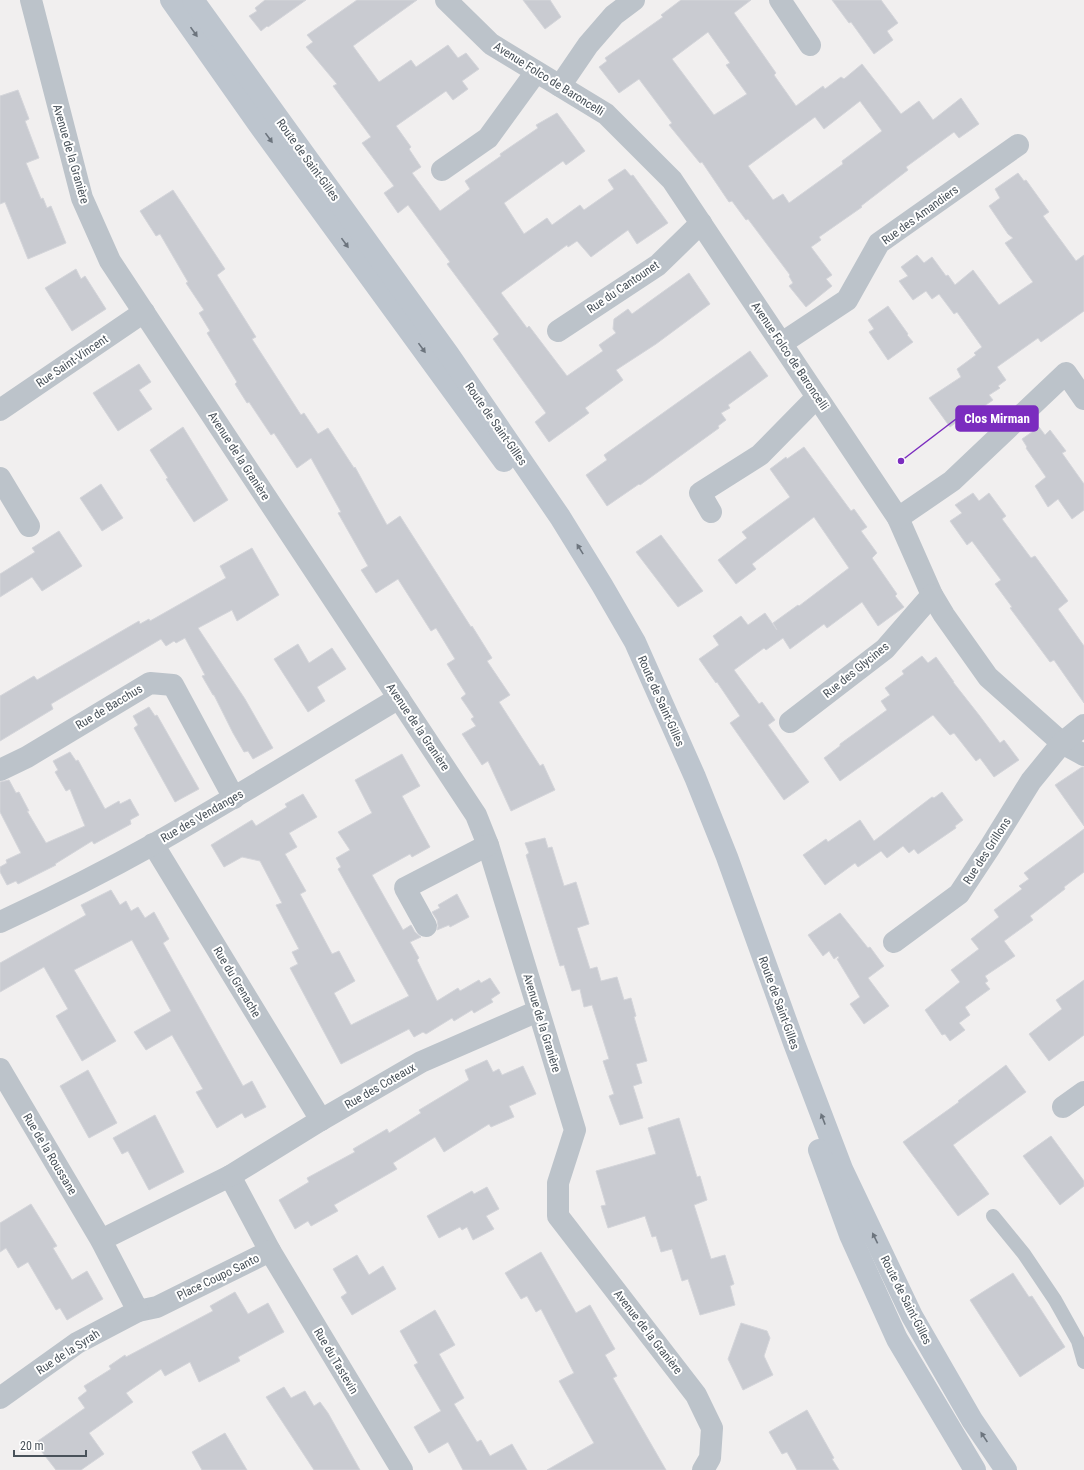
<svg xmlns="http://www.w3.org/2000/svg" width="1084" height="1470" viewBox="0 0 1084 1470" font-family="'Roboto Condensed',sans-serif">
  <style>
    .building { fill: #c9cbd1; stroke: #d4d5da; fill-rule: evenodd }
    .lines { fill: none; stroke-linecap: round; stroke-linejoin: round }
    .lane { stroke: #bcc3ca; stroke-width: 14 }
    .street { stroke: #bcc3ca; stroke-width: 22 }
    .secondary { stroke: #bdc5ce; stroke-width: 22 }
    .oneway { fill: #6c747d }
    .labels { text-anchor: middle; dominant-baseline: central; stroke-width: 4; stroke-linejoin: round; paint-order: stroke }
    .street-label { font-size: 12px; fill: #49525a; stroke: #fff }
    .leader { fill: none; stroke: #7b2cbf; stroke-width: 1.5 }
    .callout-dot { fill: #7b2cbf; stroke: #fff; stroke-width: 1.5 }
    .callout { fill: #7b2cbf; stroke: #7b2cbf; stroke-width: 1.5 }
    .callout-label { font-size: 13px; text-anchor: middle; font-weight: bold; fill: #fff }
  </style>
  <rect width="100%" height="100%" fill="#f1efef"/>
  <g class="building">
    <path d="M 265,0 L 306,0 L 268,27 L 267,26 L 261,31 L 249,16 L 257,11 L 255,8 Z"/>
    <path d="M 357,0 L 417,0 L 353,46 L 379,82 L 411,60 L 416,67 L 448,45 L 458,58 L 466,53 L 479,69 L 462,81 L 468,89 L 453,100 L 446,91 L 396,126 L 411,147 L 409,149 L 421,167 L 412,173 L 440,211 L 470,189 L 465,181 L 501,156 L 500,154 L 538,128 L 536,125 L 557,113 L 585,151 L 566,165 L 563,161 L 504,203 L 524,234 L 547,218 L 552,225 L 580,205 L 584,210 L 614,189 L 608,180 L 625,169 L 631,176 L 633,175 L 668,223 L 637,244 L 628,230 L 591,257 L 577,241 L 568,247 L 567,245 L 502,292 L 501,293 L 527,328 L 529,326 L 567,376 L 603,351 L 599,345 L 616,333 L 613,329 L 614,319 L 628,309 L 632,314 L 689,273 L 710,304 L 656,344 L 616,370 L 623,380 L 585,408 L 589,413 L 549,442 L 535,422 L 546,413 L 493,339 L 499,334 L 447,264 L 450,262 L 408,205 L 398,213 L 384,193 L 394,186 L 362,143 L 371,137 L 333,86 L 337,84 L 306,47 L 313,42 L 307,35 Z"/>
    <path d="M 523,0 L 550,0 L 561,17 L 545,29 Z"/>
    <path d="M 681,0 L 751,0 L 734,13 L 776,73 L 774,75 L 796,106 L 823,86 L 825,89 L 841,77 L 844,79 L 862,64 L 901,114 L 919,101 L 933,120 L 961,98 L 979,124 L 959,138 L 954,132 L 906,167 L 908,170 L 861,206 L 862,207 L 819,237 L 821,240 L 811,247 L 832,275 L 826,279 L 832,286 L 806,307 L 789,286 L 793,283 L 789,276 L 790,275 L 748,219 L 746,220 L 732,201 L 729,202 L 702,162 L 700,163 L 669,125 L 672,123 L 639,79 L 619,93 L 599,67 L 607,61 L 605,58 L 663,17 L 661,15 ZM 708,32 L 730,63 L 726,65 L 747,94 L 714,115 L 672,59 ZM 860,101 L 882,131 L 842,161 L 843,164 L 789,203 L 783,194 L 773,200 L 748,166 L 815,117 L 824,129 Z"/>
    <path d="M 832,0 L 881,0 L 898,23 L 887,31 L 893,40 L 874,54 L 851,22 L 849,23 Z"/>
    <path d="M 18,90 L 29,119 L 25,121 L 39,158 L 26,163 L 41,199 L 43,198 L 47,208 L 51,206 L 66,243 L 28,259 L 5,202 L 0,204 L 0,96 Z"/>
    <path d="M 1018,173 L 1024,181 L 1026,180 L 1049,212 L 1043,216 L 1076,261 L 1084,255 L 1084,311 L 1041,342 L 1038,338 L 997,367 L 1006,380 L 998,386 L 1000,388 L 989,395 L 993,400 L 960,423 L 958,421 L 950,427 L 929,398 L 961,377 L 957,369 L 976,355 L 974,353 L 982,347 L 957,312 L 954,314 L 939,294 L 932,299 L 926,291 L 913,300 L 899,281 L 908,276 L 901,267 L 917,255 L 924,263 L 932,257 L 946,276 L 948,275 L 955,285 L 973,270 L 999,305 L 1033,282 L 1005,243 L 1013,238 L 1008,234 L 989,206 L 1000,198 L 995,189 Z"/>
    <path d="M 173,190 L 225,269 L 217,275 L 256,337 L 252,339 L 301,415 L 304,413 L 318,434 L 328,428 L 354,468 L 355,467 L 387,525 L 400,516 L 471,627 L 472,626 L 492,658 L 487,661 L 510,695 L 499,702 L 540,766 L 543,764 L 555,790 L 511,811 L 488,761 L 482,765 L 462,734 L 476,726 L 471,719 L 474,717 L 461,698 L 466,694 L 447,664 L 455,659 L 436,628 L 431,631 L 398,579 L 376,593 L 361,570 L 368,566 L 338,513 L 341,512 L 311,458 L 297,468 L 274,433 L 271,435 L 249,402 L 247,403 L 235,384 L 237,382 L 207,333 L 210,331 L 199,313 L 204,310 L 186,283 L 188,282 L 160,234 L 156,236 L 140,211 Z"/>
    <path d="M 76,269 L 81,279 L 85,276 L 106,309 L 72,331 L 45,288 Z"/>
    <path d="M 888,306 L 908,334 L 907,335 L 913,342 L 888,360 L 869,332 L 874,329 L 868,320 Z"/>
    <path d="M 750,351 L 768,376 L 728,405 L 730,408 L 721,413 L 726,420 L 718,426 L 719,428 L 640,485 L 639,484 L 607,506 L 586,475 L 607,460 L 604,455 Z"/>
    <path d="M 139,364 L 151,382 L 139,390 L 152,409 L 118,431 L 93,393 Z"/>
    <path d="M 183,427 L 228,500 L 194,522 L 166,479 L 168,478 L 150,450 Z"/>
    <path d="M 1039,427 L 1045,435 L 1050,430 L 1066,451 L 1062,453 L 1084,484 L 1084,510 L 1072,519 L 1058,499 L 1048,507 L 1035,486 L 1046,477 L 1026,448 L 1027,447 L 1022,439 Z"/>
    <path d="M 804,447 L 851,511 L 854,509 L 867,527 L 861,531 L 877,553 L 872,558 L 897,594 L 895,596 L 904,607 L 878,626 L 862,602 L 827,628 L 824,624 L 790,649 L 783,638 L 766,650 L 764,648 L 734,670 L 759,704 L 762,702 L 775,720 L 768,725 L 809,782 L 784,800 L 730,723 L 740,716 L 717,682 L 716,683 L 699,659 L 719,645 L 713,636 L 741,616 L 748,625 L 765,613 L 777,630 L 773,623 L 798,605 L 799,606 L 849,568 L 814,517 L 752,564 L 756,569 L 736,584 L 718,560 L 747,538 L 742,532 L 790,497 L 770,469 L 786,457 L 787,459 Z"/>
    <path d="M 101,484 L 123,518 L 102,531 L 80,498 Z"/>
    <path d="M 973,493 L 979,501 L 989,493 L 1006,516 L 1002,519 L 1031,558 L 1035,556 L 1068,601 L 1058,609 L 1084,646 L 1084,703 L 1054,660 L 1050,662 L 1010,608 L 1012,607 L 995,584 L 1001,580 L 972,541 L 967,545 L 950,521 L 962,513 L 955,505 Z"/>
    <path d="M 59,531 L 82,566 L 42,591 L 32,577 L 0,597 L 0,574 L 35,552 L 32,548 Z"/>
    <path d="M 661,535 L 703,591 L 678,607 L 636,552 Z"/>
    <path d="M 252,548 L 279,595 L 237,621 L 232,610 L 198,628 L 245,699 L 273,748 L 253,759 L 248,751 L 244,752 L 233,733 L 214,695 L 213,695 L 202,676 L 205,675 L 185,638 L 176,643 L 174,641 L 166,646 L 161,639 L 51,704 L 53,709 L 0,741 L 0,696 L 34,676 L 37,680 L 139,621 L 140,624 L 149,619 L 150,621 L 226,578 L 220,566 Z"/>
    <path d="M 298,644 L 309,663 L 332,648 L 346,669 L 317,687 L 325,701 L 308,712 L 274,659 Z"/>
    <path d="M 922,656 L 928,663 L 936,657 L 954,682 L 953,682 L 979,715 L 1000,743 L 1004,740 L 1019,760 L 994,777 L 980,758 L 976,761 L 954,733 L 950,735 L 933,715 L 840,781 L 824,758 L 840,746 L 840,744 L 887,710 L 881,701 L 890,695 L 885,688 L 904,674 L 902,671 Z"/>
    <path d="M 149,707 L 155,716 L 157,715 L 199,789 L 175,802 L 134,728 L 138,725 L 133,716 Z"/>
    <path d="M 70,752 L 76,761 L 78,760 L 105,809 L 119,801 L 120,804 L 130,799 L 139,815 L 130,820 L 131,824 L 94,844 L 92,841 L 55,864 L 56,865 L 18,884 L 16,881 L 7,885 L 0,872 L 0,867 L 7,863 L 6,860 L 21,853 L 0,812 L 0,782 L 9,780 L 16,793 L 19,792 L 29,811 L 27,811 L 46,843 L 85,826 L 70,789 L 66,791 L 55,772 L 58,770 L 53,761 Z"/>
    <path d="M 402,754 L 420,786 L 402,796 L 430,847 L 412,857 L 410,854 L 372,875 L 403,930 L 411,925 L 415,932 L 421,937 L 410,942 L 419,958 L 417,960 L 437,1001 L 458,988 L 460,991 L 479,980 L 481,983 L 490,978 L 500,993 L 491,999 L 493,1002 L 474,1013 L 472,1010 L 454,1021 L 452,1018 L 426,1034 L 423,1032 L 414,1037 L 409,1029 L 341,1064 L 290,968 L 298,964 L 292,952 L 299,949 L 276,905 L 282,903 L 260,861 L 242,857 L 224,867 L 211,845 L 252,820 L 256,826 L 287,807 L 285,804 L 303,794 L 317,817 L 289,833 L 297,847 L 285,854 L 306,891 L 300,894 L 332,954 L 339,951 L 355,981 L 334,993 L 351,1025 L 409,996 L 338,869 L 341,867 L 336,858 L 350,850 L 338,832 L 372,813 L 355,780 Z"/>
    <path d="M 1082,767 L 1084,767 L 1084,826 L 1055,785 Z"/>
    <path d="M 942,792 L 963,820 L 955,826 L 956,828 L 918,854 L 914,849 L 909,853 L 903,846 L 887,858 L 881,851 L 858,867 L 855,863 L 825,885 L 803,855 L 826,839 L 828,842 L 860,820 L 874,841 L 932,797 L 934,798 Z"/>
    <path d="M 1084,829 L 1084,872 L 1064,887 L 1065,889 L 1030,916 L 1033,920 L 1004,941 L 1015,956 L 985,976 L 988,981 L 985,983 L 990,989 L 965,1007 L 970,1015 L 959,1023 L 965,1030 L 950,1041 L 945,1034 L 942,1035 L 925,1010 L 960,982 L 951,970 L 979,949 L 971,939 L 999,917 L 994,910 L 1022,889 L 1019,886 L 1029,879 L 1024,873 Z"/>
    <path d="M 545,838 L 548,848 L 552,847 L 564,886 L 576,882 L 589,924 L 577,928 L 590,969 L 597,967 L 601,981 L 617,977 L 624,1000 L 631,998 L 636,1016 L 634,1017 L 647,1061 L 636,1064 L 642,1083 L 633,1086 L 643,1118 L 620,1125 L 609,1096 L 614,1094 L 603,1061 L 609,1059 L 592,1005 L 584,1007 L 580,989 L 572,991 L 564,965 L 560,966 L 526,855 L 529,853 L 525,843 Z"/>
    <path d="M 111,890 L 120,905 L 126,901 L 131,911 L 138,907 L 145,918 L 154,912 L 169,939 L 163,943 L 243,1086 L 252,1081 L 266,1107 L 245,1118 L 242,1113 L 217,1128 L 196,1092 L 203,1089 L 172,1035 L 146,1050 L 134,1032 L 171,1011 L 132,940 L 74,970 L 116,1041 L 82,1061 L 56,1016 L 68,1009 L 44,967 L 0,992 L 0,963 L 86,915 L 81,905 Z"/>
    <path d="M 457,894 L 469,917 L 450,927 L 449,925 L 437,930 L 438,926 L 437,920 L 432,912 L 440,908 L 438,905 Z"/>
    <path d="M 840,913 L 868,948 L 870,947 L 884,966 L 868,978 L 889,1006 L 864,1024 L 850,1004 L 860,997 L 837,959 L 839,958 L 838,956 L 834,959 L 829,951 L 823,956 L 808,935 Z"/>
    <path d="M 1084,980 L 1084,1035 L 1049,1061 L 1029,1034 L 1062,1009 L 1056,1000 Z"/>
    <path d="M 487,1060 L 493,1072 L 499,1069 L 502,1075 L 523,1066 L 536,1094 L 509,1106 L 514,1117 L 491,1127 L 489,1124 L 444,1152 L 435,1137 L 393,1163 L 397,1169 L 334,1205 L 338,1211 L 311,1226 L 308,1221 L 295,1229 L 279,1200 L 309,1182 L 307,1178 L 355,1152 L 353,1149 L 387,1129 L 389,1133 L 421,1113 L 419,1110 L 469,1080 L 465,1070 Z"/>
    <path d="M 1006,1065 L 1026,1092 L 953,1145 L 989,1194 L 958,1216 L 903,1142 L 959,1102 L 958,1101 Z"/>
    <path d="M 88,1070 L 117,1123 L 89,1138 L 60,1086 Z"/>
    <path d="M 155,1115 L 184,1172 L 149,1190 L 128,1151 L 122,1154 L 113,1138 Z"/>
    <path d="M 679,1118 L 697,1177 L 700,1176 L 707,1200 L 694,1205 L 711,1259 L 725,1255 L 734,1284 L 730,1286 L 735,1305 L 700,1315 L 688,1279 L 682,1281 L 672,1249 L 661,1252 L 656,1236 L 652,1237 L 645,1216 L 608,1228 L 601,1206 L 606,1205 L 596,1171 L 656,1154 L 648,1128 Z"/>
    <path d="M 1051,1136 L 1084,1181 L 1084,1186 L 1060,1205 L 1023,1156 Z"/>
    <path d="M 487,1187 L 499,1209 L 486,1216 L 494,1229 L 473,1240 L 467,1227 L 462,1230 L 460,1227 L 439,1238 L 427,1216 L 472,1191 L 474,1194 Z"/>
    <path d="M 31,1204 L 57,1246 L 53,1248 L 72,1280 L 87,1271 L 103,1299 L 67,1320 L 60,1308 L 56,1310 L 28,1262 L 18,1268 L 6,1248 L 0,1252 L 0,1223 Z"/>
    <path d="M 541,1252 L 576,1313 L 590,1305 L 615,1349 L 605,1355 L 617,1376 L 613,1378 L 666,1470 L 547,1470 L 594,1443 L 559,1381 L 574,1373 L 541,1309 L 536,1312 L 527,1296 L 521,1299 L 505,1273 Z"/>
    <path d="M 357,1255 L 369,1275 L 383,1266 L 396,1289 L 352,1315 L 341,1297 L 347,1293 L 333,1269 Z"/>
    <path d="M 1013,1273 L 1029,1297 L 1032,1296 L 1065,1347 L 1020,1377 L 970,1300 Z"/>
    <path d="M 235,1292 L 248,1314 L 268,1303 L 284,1332 L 238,1357 L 240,1361 L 199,1382 L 190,1362 L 165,1376 L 161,1369 L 126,1393 L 133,1402 L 89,1433 L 104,1454 L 81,1470 L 56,1470 L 35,1443 L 85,1408 L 78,1398 L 87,1391 L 84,1386 L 111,1369 L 109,1366 L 125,1355 L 126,1357 L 213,1311 L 210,1306 Z"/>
    <path d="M 435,1310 L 455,1345 L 439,1354 L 464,1398 L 454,1404 L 477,1442 L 481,1440 L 490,1456 L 512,1444 L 527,1470 L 463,1470 L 448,1442 L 429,1453 L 414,1427 L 441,1411 L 414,1365 L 418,1363 L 400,1331 Z"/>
    <path d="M 741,1323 L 767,1331 L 770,1338 L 764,1356 L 773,1375 L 743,1390 L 728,1359 Z"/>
    <path d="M 284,1387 L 291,1398 L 305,1391 L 314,1406 L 320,1402 L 328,1413 L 360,1470 L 314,1470 L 266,1397 Z"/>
    <path d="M 807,1410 L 834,1458 L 832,1459 L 839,1470 L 797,1470 L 787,1452 L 782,1454 L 769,1432 Z"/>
    <path d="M 225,1433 L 247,1470 L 202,1470 L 192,1452 Z"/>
  </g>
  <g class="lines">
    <path class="lane" d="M 993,1216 L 1024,1254 L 1055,1300 L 1078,1341 L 1084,1362"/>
    <g class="street">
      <path d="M 31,0 L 82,198 L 110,261 L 476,815 L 488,845 L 575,1130 L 558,1183 L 558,1216 L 696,1395 L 712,1428 L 710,1458 L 703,1470"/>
      <path d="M 446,0 L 491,44 L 606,114 L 672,180 L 898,518 L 932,595 L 944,615 L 988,677 L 1062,743 L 1084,755"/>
      <path d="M 780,0 L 810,45"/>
      <path d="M 560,86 L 588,45 L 614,15 L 634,0"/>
      <path d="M 442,170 L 488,138 L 536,72"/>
      <path d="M 558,331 L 658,265 L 701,223"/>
      <path d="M 782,343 L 847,300 L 879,243 L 1018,145"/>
      <path d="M 0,410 L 144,312"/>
      <path d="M 0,478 L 29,526"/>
      <path d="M 711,512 L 700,493 L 760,455 L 817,397"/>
      <path d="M 898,518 L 952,481 L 1066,373 L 1084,399"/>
      <path d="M 790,722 L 885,649 L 932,595"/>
      <path d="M 0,770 L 27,757 L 150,683 L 173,685 L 234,798"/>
      <path d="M 153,844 L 321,1120"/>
      <path d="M 0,922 C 52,898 104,872 154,844 C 237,797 317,747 399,698"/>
      <path d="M 426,926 L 405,888 L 488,845"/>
      <path d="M 894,942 L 959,894 L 990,847 L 1031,781 L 1062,743 L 1084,725"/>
      <path d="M 0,1069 L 101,1240 L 138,1311 L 157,1307 L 270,1251 L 230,1176 L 101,1240"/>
      <path d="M 1063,1107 L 1084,1092"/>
      <path d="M 230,1176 L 321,1120 L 421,1062 L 538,1011"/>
      <path d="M 270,1251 L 402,1470"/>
      <path d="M 0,1398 L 77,1343 L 138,1311"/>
    </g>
    <g class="secondary">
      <path d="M 171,0 L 259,125 L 504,461"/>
      <path d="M 193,0 L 449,355 L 560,517 L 602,585 L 635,642 L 695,777 L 727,857 L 794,1043 L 842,1169 L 912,1316 L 972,1420 L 1006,1470"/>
      <path d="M 819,1150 L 850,1235 L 897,1339 L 975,1470"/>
    </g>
  </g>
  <defs><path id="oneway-solid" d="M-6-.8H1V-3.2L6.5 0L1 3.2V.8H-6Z"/></defs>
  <g class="oneway">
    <use href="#oneway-solid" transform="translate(194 32) rotate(55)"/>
    <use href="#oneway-solid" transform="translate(269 138) rotate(54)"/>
    <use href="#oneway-solid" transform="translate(345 243) rotate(54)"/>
    <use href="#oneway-solid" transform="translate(422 348) rotate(54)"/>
    <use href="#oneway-solid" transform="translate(580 549) rotate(-122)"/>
    <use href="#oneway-solid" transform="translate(823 1119) rotate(-111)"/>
    <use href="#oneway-solid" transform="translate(875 1238) rotate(-116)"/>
    <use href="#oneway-solid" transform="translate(984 1437) rotate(-124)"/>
  </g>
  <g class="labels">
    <g class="street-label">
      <text transform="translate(549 79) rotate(32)">Avenue Folco de Baroncelli</text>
      <text transform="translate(71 154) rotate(74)">Avenue de la Granière</text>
      <text transform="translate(308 160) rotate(54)">Route de Saint-Gilles</text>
      <text transform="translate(920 215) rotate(-36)">Rue des Amandiers</text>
      <text transform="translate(623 287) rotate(-34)">Rue du Cantounet</text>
      <text transform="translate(790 356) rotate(56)">Avenue Folco de Baroncelli</text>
      <text transform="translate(72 361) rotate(-34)">Rue Saint-Vincent</text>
      <text transform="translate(496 424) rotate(55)">Route de Saint-Gilles</text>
      <text transform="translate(239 456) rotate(57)">Avenue de la Granière</text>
      <text transform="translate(856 670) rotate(-39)">Rue des Glycines</text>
      <text transform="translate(661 701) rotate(66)">Route de Saint-Gilles</text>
      <text transform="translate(109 707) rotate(-31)">Rue de Bacchus</text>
      <text transform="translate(418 727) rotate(56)">Avenue de la Granière</text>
      <text transform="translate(202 816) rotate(-30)">Rue des Vendanges</text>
      <text transform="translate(987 851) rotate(-57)">Rue des Grillons</text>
      <text transform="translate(237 982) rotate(59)">Rue du Grenache</text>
      <text transform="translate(779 1003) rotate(70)">Route de Saint-Gilles</text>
      <text transform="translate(542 1023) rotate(73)">Avenue de la Granière</text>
      <text transform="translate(380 1086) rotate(-30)">Rue des Coteaux</text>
      <text transform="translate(50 1154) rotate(59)">Rue de la Roussane</text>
      <text transform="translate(218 1277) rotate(-26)">Place Coupo Santo</text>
      <text transform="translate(906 1300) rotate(63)">Route de Saint-Gilles</text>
      <text transform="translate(648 1332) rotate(52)">Avenue de la Granière</text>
      <text transform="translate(68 1352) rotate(-33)">Rue de la Syrah</text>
      <text transform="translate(336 1361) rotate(59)">Rue du Tastevin</text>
    </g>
  </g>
  <path class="leader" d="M901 461L956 419"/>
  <circle class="callout-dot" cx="901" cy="461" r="4"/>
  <rect class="callout" x="956" y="406" width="82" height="25" rx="4"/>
  <g class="callout-label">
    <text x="997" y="423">Clos Mirman</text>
  </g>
  <path d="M14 1450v6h72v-6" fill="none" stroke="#49525a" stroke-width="2"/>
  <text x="20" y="1450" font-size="12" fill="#49525a" stroke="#ffffff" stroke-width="3" paint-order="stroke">20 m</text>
</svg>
